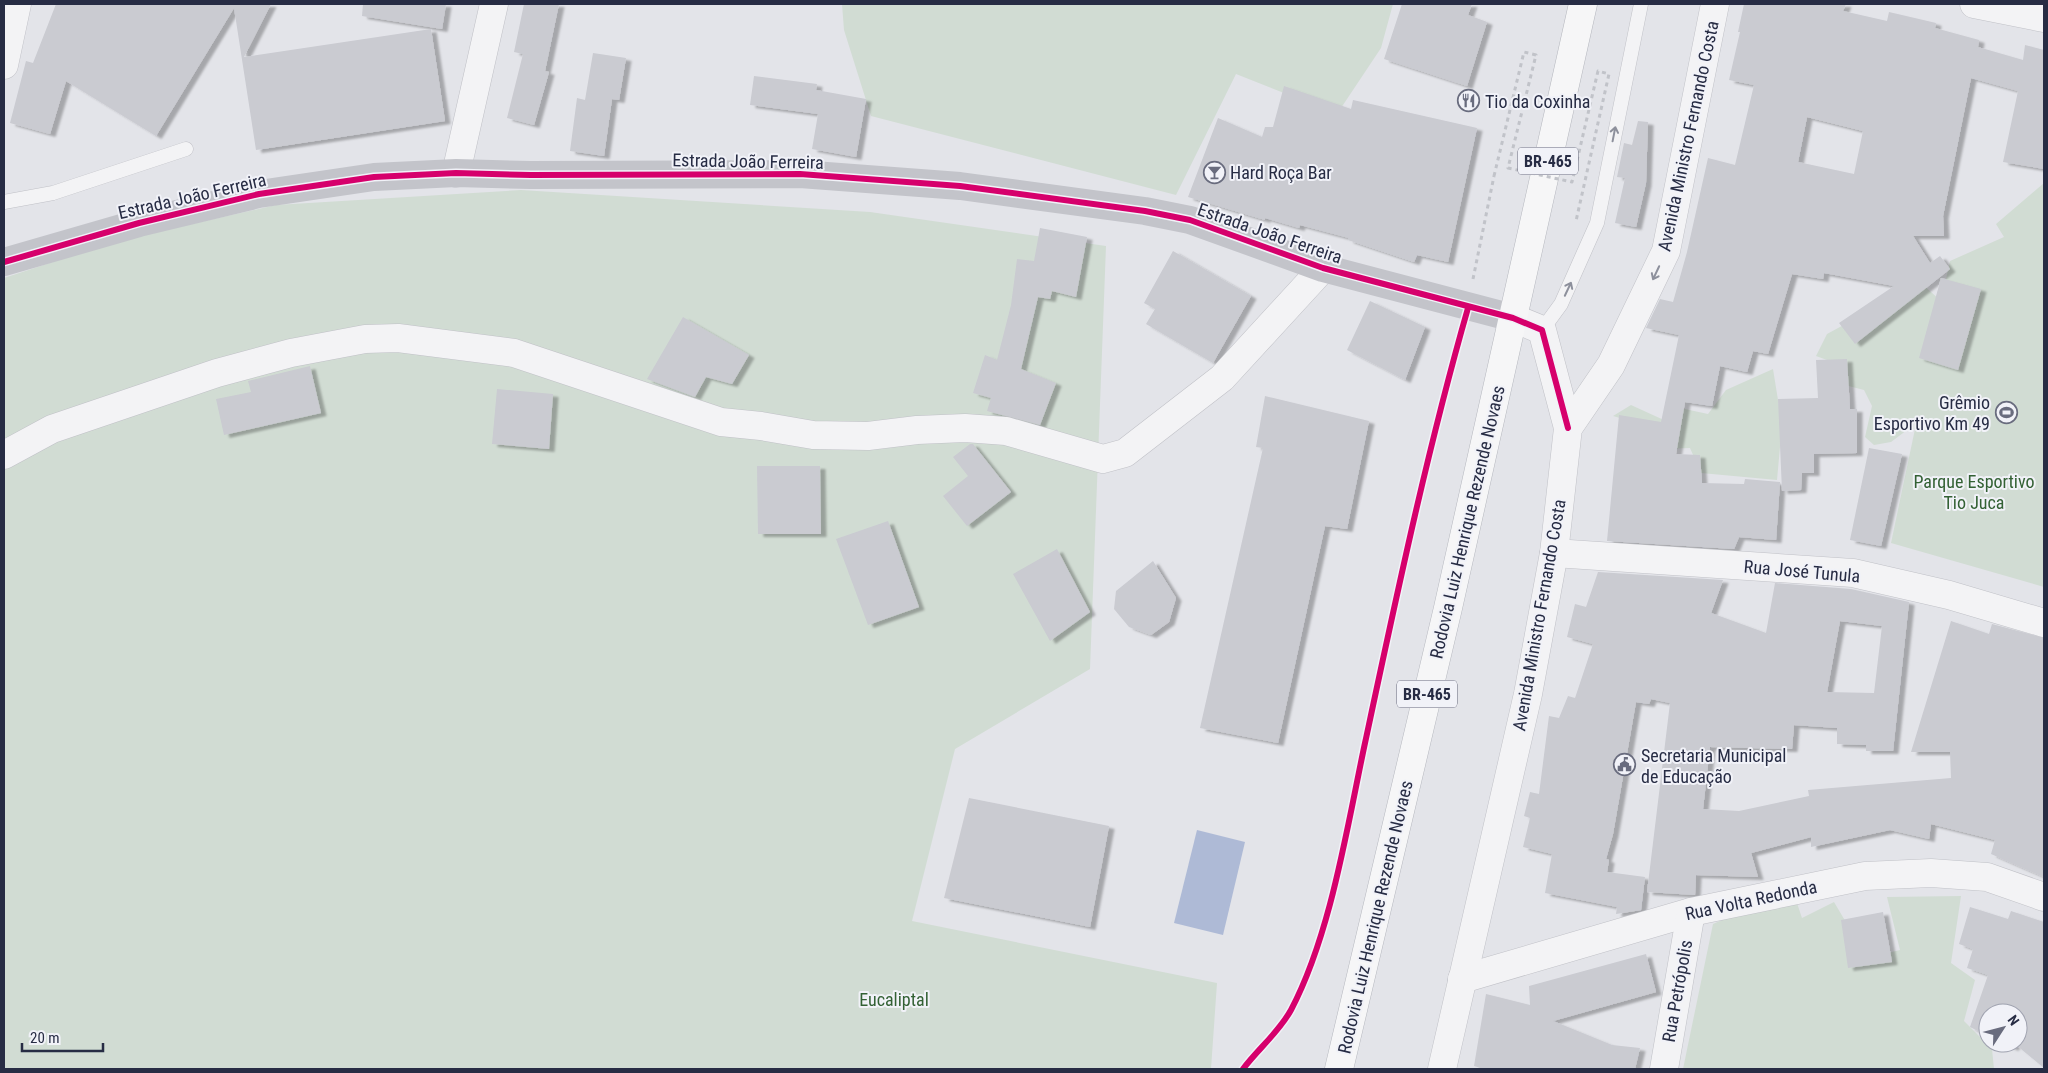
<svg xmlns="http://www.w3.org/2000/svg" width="2048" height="1073" viewBox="0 0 2048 1073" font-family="'Roboto Condensed',sans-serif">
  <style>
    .green { fill: #d1dcd3 }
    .water { fill: #aebad6 }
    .building { fill: #cacbd1; fill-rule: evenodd; filter: url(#shadow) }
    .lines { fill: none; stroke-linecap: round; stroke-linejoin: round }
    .lane-casing { stroke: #c0c1c7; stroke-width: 15 }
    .street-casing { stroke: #c0c1c7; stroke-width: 29 }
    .highway-casing { stroke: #b5b7be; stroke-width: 29 }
    .path { stroke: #c1c3c9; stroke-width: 3; stroke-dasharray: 4 4; stroke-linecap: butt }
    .lane { stroke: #f3f3f5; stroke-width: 14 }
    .street { stroke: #f3f3f5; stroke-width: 28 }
    .secondary { stroke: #c3c4ca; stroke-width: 28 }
    .highway { stroke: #f6f6f7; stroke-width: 28 }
    .path-bridge { stroke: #c1c3c9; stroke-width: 3; stroke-dasharray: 4 4; stroke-linecap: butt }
    .cycleway-casing { stroke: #f1f2f8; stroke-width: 9 }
    .cycleway { stroke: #d6006c; stroke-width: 6 }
    .oneway { stroke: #8d909c }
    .labels { text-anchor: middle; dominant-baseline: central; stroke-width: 4; stroke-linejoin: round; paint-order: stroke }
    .shield { fill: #f1f2f8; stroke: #64677a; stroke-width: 1 }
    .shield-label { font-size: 16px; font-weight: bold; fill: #272c44 }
    .poi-label { font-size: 18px; fill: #272c44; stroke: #f1f2f8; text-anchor: start }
    .street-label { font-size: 18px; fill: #272c44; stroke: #f1f2f8 }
    .park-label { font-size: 18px; fill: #336134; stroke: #f1f2f8 }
  </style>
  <defs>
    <filter id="shadow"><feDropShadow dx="5.5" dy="3" stdDeviation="1" flood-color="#0004"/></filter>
  </defs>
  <rect width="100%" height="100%" fill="#e3e4e9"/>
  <g class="green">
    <path d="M 842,4 L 1393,4 L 1381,48 L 1337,114 L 1236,74 L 1176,195 L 871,116 L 844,30 Z"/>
    <path d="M 2044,183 L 2044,587 L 1891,543 L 1915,429 L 1907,430 L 1891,442 L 1874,445 L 1865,437 L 1872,406 L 1864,390 L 1841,384 L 1838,364 L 1816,356 L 1827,334 L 1921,283 L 1941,301 L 1950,261 L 2004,237 L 1996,224 Z"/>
    <path d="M 521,190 L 870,212 L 1106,246 L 1090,669 L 955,749 L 912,921 L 1217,983 L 1211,1069 L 4,1069 L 4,278 L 117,241 L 276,205 Z"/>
    <path d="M 1773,369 L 1782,425 L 1777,480 L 1701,473 L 1690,448 L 1638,450 L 1637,423 L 1613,416 L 1631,405 L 1666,421 L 1671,406 L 1708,414 L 1726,390 Z"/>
    <path d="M 1961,896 L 1951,963 L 1975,980 L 1964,1021 L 1992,1049 L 1994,1069 L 1683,1069 L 1713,924 L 1742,911 L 1795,897 L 1802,918 L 1834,902 L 1850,929 L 1855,961 L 1900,950 L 1887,897 Z"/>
  </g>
  <path class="water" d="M 1197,830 L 1245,842 L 1223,935 L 1174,923 Z"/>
  <g class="building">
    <path d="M 56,4 L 271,4 L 244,57 L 431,29 L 445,121 L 256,150 L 234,8 L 156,136 L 66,81 L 50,134 L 10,123 L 26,61 L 33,63 Z"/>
    <path d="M 363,4 L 446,4 L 442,29 L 362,16 Z"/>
    <path d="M 524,4 L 559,4 L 545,71 L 549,72 L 534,125 L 507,118 L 523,54 L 514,52 Z"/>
    <path d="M 1402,4 L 1472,4 L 1468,15 L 1487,22 L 1467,86 L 1384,59 Z"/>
    <path d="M 1744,4 L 1846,4 L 1843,11 L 1887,21 L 1889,12 L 1936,23 L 1935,28 L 1979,40 L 1978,47 L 2023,60 L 2025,45 L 2044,50 L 2044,169 L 2003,162 L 2018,91 L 1971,78 L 1943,216 L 1944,236 L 1913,236 L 1930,263 L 1940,256 L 1950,269 L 1855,344 L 1839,323 L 1894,286 L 1824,273 L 1823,279 L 1792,274 L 1768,354 L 1753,351 L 1747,372 L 1720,366 L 1712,406 L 1685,402 L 1676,454 L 1700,455 L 1702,483 L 1744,484 L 1745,479 L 1780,482 L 1776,540 L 1739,537 L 1734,549 L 1607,541 L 1619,415 L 1661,422 L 1679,335 L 1646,328 L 1660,299 L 1673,302 L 1687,252 L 1708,158 L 1735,165 L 1754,85 L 1729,80 L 1740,32 L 1738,32 ZM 1807,117 L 1863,131 L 1854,174 L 1798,162 Z"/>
    <path d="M 593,53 L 626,58 L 619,100 L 612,99 L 604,156 L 570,151 L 577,98 L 585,100 Z"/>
    <path d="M 754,76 L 817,84 L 816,90 L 866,99 L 856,157 L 812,149 L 818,114 L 750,105 Z"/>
    <path d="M 1284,86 L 1351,109 L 1353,100 L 1477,128 L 1448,262 L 1417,255 L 1414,262 L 1348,240 L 1349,238 L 1300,225 L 1299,228 L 1265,218 L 1265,220 L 1188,197 L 1218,118 L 1262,137 L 1265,127 L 1273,127 Z"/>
    <path d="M 1638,121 L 1648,122 L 1646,183 L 1636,227 L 1615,223 L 1625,178 L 1617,177 L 1624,143 L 1632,145 Z"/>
    <path d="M 1040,228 L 1087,237 L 1076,297 L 1052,291 L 1050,299 L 1038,297 L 1021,369 L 1056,383 L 1040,425 L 987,411 L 991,398 L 973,393 L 985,355 L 997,360 L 1011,305 L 1017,259 L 1034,261 Z"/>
    <path d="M 1173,251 L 1251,296 L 1213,363 L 1146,324 L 1155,309 L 1144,303 Z"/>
    <path d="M 1941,278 L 1981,289 L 1958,370 L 1919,358 Z"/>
    <path d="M 1370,301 L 1425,327 L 1405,380 L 1347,350 Z"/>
    <path d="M 683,317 L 749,355 L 732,384 L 706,377 L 695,397 L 647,379 Z"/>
    <path d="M 1847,359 L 1850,409 L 1857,409 L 1857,453 L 1814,454 L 1814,473 L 1802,473 L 1801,490 L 1782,491 L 1778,399 L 1818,398 L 1816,360 Z"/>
    <path d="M 310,366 L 321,413 L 224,435 L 216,399 L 251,392 L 248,381 Z"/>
    <path d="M 497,389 L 553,394 L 549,449 L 492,444 Z"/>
    <path d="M 1265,396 L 1369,421 L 1347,529 L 1325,526 L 1278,743 L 1200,728 L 1263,448 L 1256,447 Z"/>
    <path d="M 970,444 L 973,444 L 1011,492 L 967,526 L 943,496 L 968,476 L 953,457 Z"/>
    <path d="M 1869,448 L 1902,454 L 1881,546 L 1850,540 Z"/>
    <path d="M 757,466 L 820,466 L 821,534 L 758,534 Z"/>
    <path d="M 888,521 L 919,607 L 868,625 L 836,539 Z"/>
    <path d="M 1057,549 L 1090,612 L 1050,641 L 1013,574 Z"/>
    <path d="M 1153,561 L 1176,598 L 1169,622 L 1151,635 L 1129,627 L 1114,609 L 1116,591 Z"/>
    <path d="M 1598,572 L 1723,580 L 1711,613 L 1766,633 L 1775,583 L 1851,589 L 1909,602 L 1893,751 L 1866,751 L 1866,745 L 1837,744 L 1837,728 L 1794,725 L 1792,749 L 1710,747 L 1703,809 L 1739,811 L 1809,796 L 1808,790 L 1951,778 L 1950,752 L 1911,752 L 1951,621 L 1989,634 L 1992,624 L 2044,638 L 2044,877 L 1991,854 L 1995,840 L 1931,824 L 1929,839 L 1890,830 L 1811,847 L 1811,837 L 1751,853 L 1758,877 L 1696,875 L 1695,895 L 1647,892 L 1670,703 L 1651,699 L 1649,704 L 1636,702 L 1613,834 L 1606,859 L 1609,860 L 1607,872 L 1645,877 L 1641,910 L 1616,914 L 1617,907 L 1545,893 L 1552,854 L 1523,847 L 1530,818 L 1524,816 L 1530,792 L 1539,794 L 1549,716 L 1559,718 L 1568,696 L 1575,698 L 1593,644 L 1567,637 L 1575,604 L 1586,607 ZM 1840,621 L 1882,626 L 1874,693 L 1827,692 Z"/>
    <path d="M 969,798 L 1109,826 L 1090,927 L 944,898 Z"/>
    <path d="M 1970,907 L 2008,919 L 2011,911 L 2044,922 L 2044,1068 L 2015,1044 L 2013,1048 L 2003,1043 L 2018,1043 L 2018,1013 L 1988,1013 L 1988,1036 L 1970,1027 L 1988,975 L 1967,968 L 1973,949 L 1959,944 Z"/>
    <path d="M 1883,912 L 1892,962 L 1848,968 L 1841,920 Z"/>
    <path d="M 1646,954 L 1656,992 L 1553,1021 L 1612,1045 L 1640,1048 L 1635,1069 L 1484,1069 L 1474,1066 L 1486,994 L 1530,1005 L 1529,986 Z"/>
  </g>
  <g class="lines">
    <defs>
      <g id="lane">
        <path d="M 4,202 L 53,193 L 186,149"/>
        <path d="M 1542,330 L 1561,304 L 1597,223 L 1641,4"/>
      </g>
      <g id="street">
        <path d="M 1974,4 L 2044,18"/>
        <path d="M 4,65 L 17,4"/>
        <path d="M 456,173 L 494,4"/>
        <path d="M 1513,318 L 1542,330 L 1568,428"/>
        <path d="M 4,455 L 52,429 L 217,373 L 291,353 L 365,339 L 398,338 L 514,353 L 721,422 L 761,426 L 813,435 L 868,436 L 917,430 L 965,428 L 1006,431 L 1103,459 L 1125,453 L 1222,378 L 1323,268"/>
        <path d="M 1554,553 L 1853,573 L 1949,595 L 2044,623"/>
        <path d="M 1462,979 L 1691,912 L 1865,876 L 1931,873 L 1987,877 L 2044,897"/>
        <path d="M 1442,1069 L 1528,694 L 1554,553 L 1568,428 L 1611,365 L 1666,251 L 1715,4"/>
        <path d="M 1664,1069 L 1691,912"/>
      </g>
      <path id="highway" d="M 1339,1069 L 1448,608 L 1583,4"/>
    </defs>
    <use href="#lane" class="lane-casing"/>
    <use href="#street" class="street-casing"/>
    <use href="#highway" class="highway-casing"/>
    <path class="path" d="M 1473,279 L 1494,176"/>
    <use href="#lane" class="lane"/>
    <use href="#street" class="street"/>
    <path class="secondary" d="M 4,262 L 139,223 L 259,194 L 374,177 L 456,173 L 531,175 L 800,174 L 960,186 L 1145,211 L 1190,220 L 1323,268 L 1513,318"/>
    <use href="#highway" class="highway"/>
    <path class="path-bridge" d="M 1494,176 L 1524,52 L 1536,55 L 1508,168 L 1572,182 L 1598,71 L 1609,74 L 1576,221"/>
    <defs>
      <g id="cycleway">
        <path d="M 4,262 L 139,223 L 259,194 L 374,177 L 456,173 L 531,175 L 800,174 L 960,186 L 1145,211 L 1190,220 L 1323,268 L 1513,318 L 1542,330 L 1568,428"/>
        <path d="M 1243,1069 C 1258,1049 1279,1032 1291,1010 C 1331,934 1347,827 1365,743 C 1396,598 1427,451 1468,308"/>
      </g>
    </defs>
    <use href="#cycleway" class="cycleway-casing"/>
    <use href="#cycleway" class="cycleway"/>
  </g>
  <defs><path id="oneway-shaft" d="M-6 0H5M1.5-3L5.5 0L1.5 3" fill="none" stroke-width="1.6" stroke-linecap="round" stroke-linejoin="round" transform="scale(1.25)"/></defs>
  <g class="oneway">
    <use href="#oneway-shaft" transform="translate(1614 134) rotate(-79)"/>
    <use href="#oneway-shaft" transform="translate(1656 273) rotate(115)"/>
    <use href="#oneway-shaft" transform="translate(1568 289) rotate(-65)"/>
  </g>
  <defs>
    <symbol id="restaurant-ring" viewBox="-11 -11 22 22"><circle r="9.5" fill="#f1f2f8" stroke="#696c7e" stroke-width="1.5"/><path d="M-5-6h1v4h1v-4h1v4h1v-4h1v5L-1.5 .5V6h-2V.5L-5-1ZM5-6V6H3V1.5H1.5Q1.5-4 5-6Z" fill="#696c7e"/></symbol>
    <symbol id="bar-ring" viewBox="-11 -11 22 22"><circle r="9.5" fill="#f1f2f8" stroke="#696c7e" stroke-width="1.5"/><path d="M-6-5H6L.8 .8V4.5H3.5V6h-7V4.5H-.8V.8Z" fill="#696c7e"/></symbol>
    <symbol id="stadium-ring" viewBox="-11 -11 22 22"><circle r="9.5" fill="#f1f2f8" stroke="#696c7e" stroke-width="1.5"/><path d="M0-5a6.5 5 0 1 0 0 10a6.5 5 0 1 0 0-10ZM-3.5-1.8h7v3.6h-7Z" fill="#696c7e"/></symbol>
    <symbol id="civic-ring" viewBox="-11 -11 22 22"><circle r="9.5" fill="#f1f2f8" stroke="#696c7e" stroke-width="1.5"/><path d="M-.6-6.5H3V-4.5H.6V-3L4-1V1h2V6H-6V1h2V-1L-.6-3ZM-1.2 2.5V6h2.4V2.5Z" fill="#696c7e"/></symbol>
  </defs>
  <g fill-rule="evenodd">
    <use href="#restaurant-ring" x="1456" y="88" width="25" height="25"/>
    <use href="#bar-ring" x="1202" y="160" width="25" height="25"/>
    <use href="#stadium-ring" x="1994" y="400" width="25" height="25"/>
    <use href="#civic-ring" x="1612" y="752" width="25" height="25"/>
  </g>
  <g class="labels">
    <g class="shield">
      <rect x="1518" y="147.5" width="60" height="27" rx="4"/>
      <rect x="1397" y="680.5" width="60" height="27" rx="4"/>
    </g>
    <g class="shield-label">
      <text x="1548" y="161">BR-465</text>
      <text x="1427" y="694">BR-465</text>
    </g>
    <g class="poi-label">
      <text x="1485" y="101">Tio da Coxinha</text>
      <text x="1230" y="172">Hard Roça Bar</text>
      <text x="1990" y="402" text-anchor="end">Grêmio<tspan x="1990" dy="21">Esportivo Km 49</tspan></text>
      <text x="1641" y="755">Secretaria Municipal<tspan x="1641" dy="21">de Educação</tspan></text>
    </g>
    <g class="street-label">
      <text transform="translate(1688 136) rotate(-78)">Avenida Ministro Fernando Costa</text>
      <text transform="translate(748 161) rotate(1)">Estrada João Ferreira</text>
      <text transform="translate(192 196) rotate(-13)">Estrada João Ferreira</text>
      <text transform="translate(1270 233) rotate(19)">Estrada João Ferreira</text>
      <text transform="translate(1467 522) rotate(-77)">Rodovia Luiz Henrique Rezende Novaes</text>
      <text transform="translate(1802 571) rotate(5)">Rua José Tunula</text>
      <text transform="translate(1539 615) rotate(-80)">Avenida Ministro Fernando Costa</text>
      <text transform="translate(1751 900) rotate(-12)">Rua Volta Redonda</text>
      <text transform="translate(1375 917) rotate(-77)">Rodovia Luiz Henrique Rezende Novaes</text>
      <text transform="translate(1677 991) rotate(-80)">Rua Petrópolis</text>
    </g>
    <g class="park-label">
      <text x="1974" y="481">Parque Esportivo<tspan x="1974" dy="21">Tio Juca</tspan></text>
      <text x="894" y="999">Eucaliptal</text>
    </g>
  </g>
  <rect width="2048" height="1073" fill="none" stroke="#272c44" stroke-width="10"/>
  <g transform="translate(2003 1028) rotate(54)"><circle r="24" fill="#f1f2f8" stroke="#a0a3b0"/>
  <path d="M0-4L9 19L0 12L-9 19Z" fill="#696c7e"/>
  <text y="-8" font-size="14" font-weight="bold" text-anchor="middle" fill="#272c44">N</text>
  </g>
  <path d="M22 1043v8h81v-8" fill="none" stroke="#272c44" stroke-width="2.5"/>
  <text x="30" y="1043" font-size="15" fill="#272c44" stroke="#f1f2f8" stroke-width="4" paint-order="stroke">20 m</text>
</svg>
